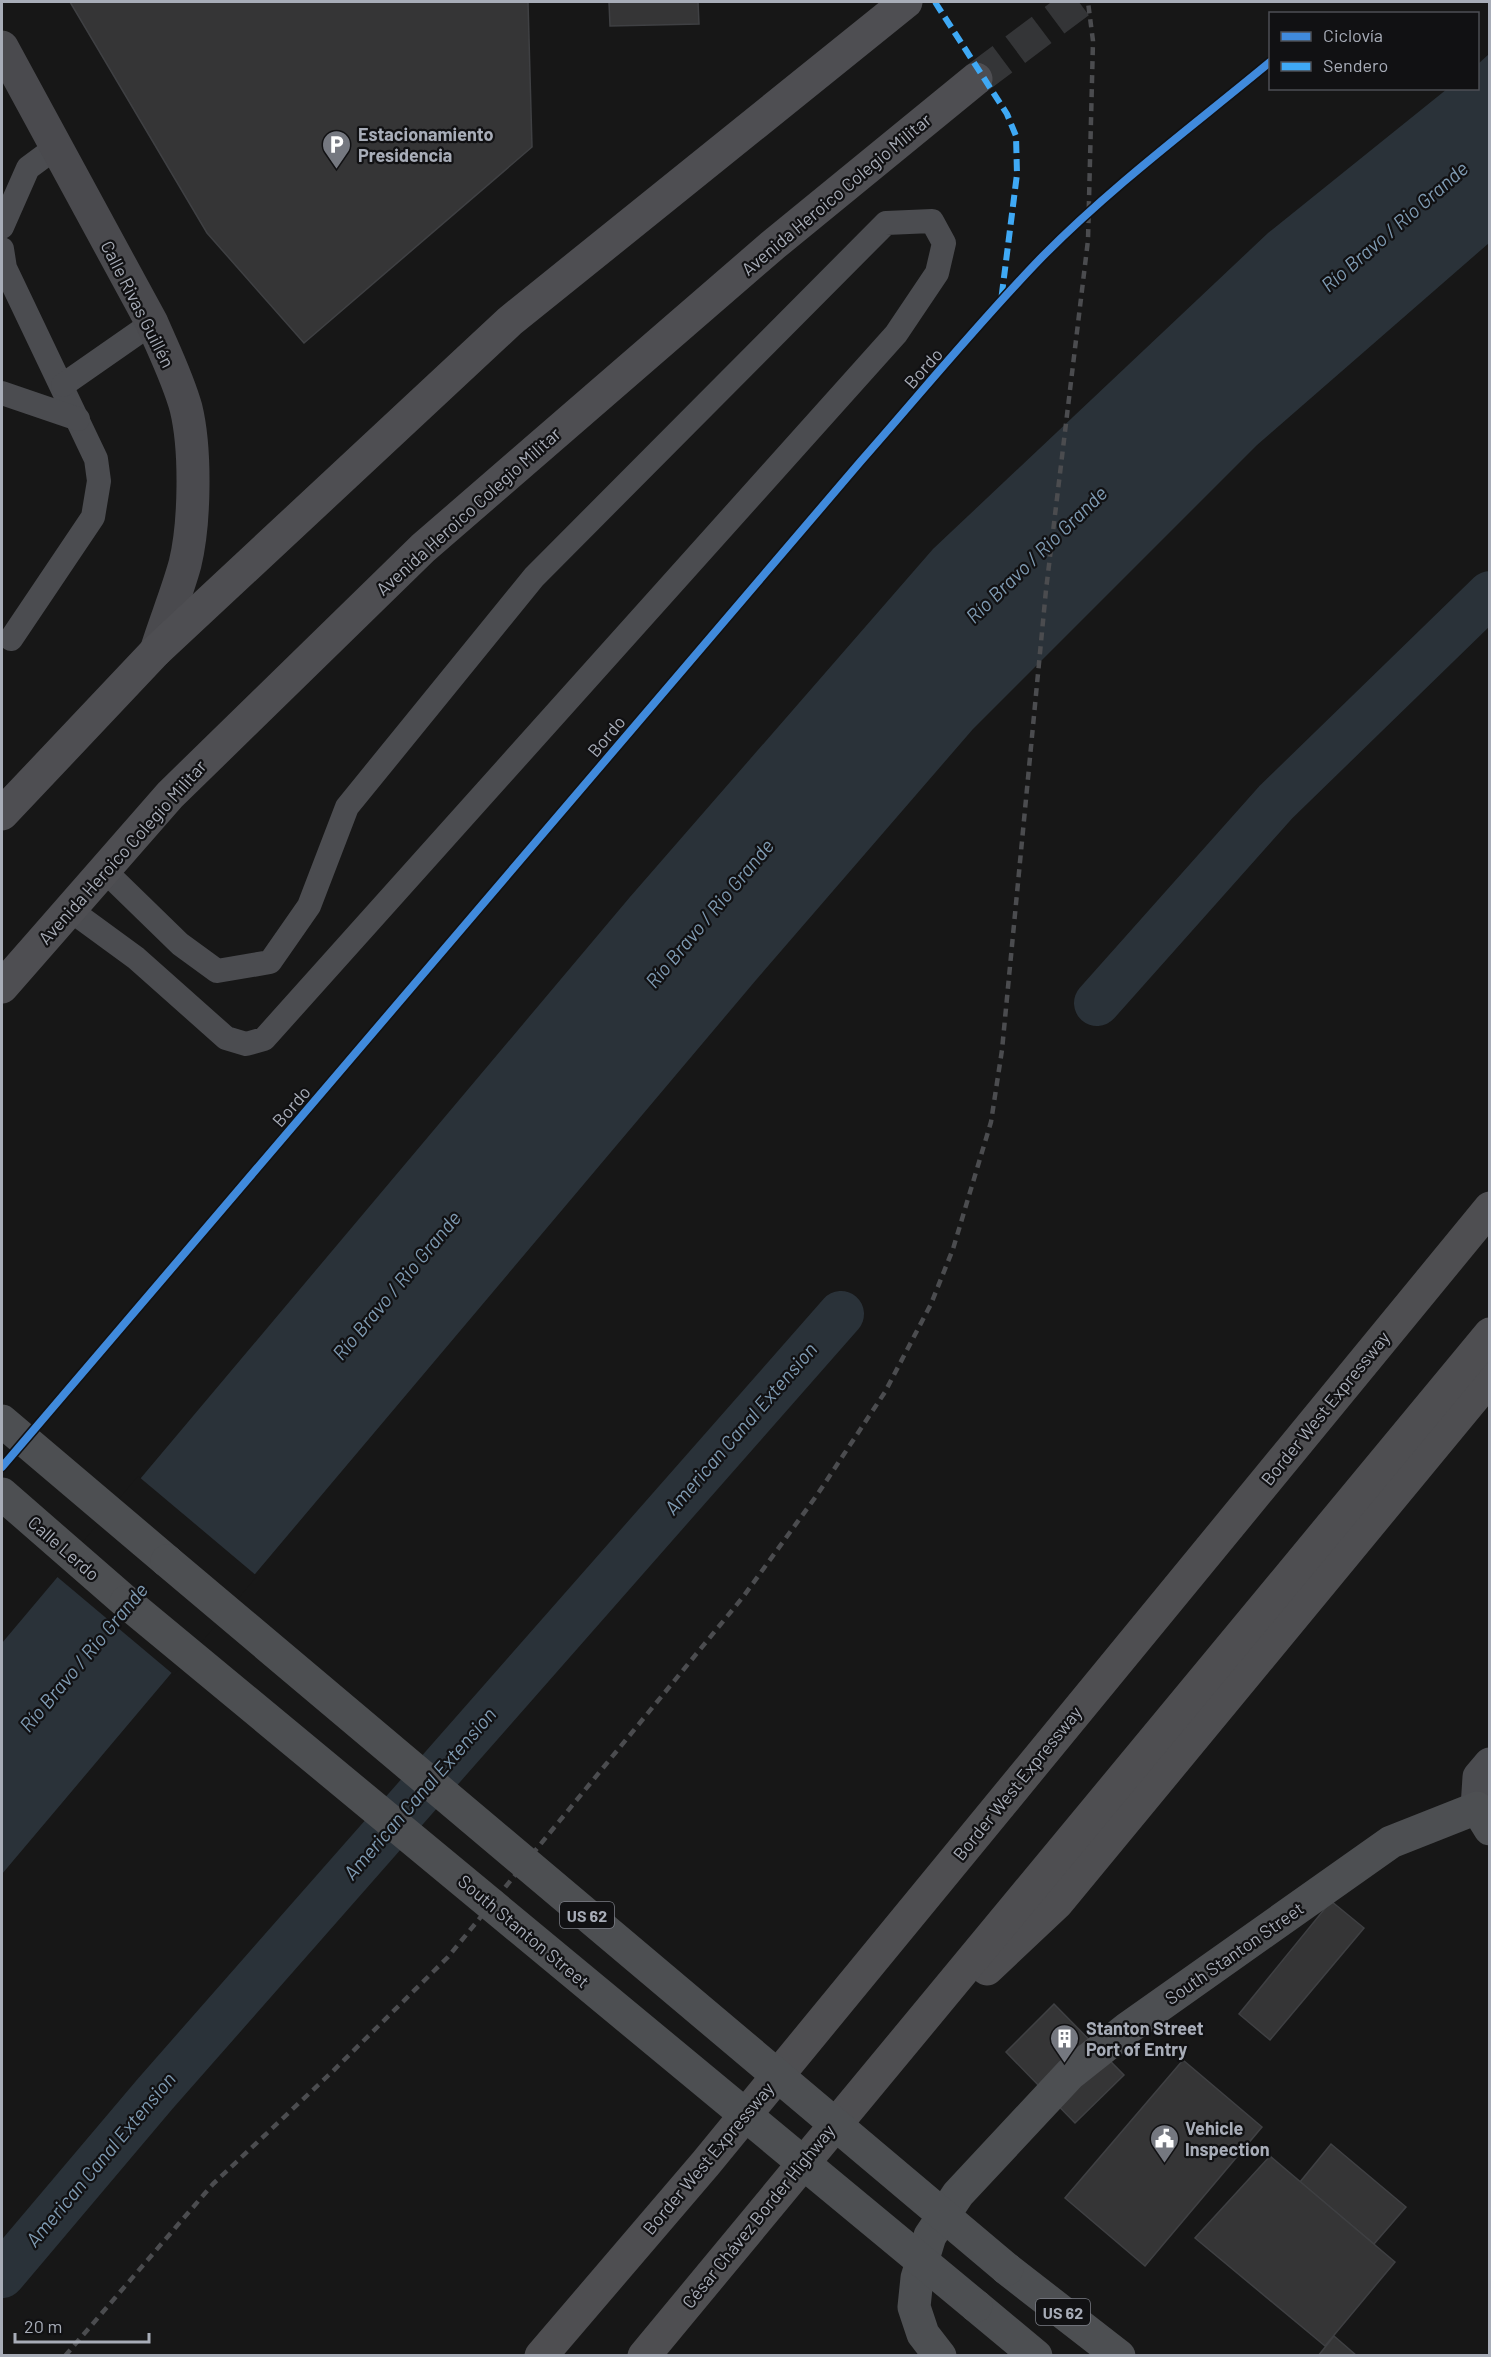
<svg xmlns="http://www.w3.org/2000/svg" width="1491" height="2357" viewBox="0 0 1491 2357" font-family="Barlow,sans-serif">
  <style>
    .water { fill: #2a3239 }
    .pier { fill: #171717 }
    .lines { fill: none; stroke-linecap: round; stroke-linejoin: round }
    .canal { stroke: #2a3239; stroke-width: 46 }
    .building { fill: #353536; stroke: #3f4043; stroke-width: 1.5 }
    .trunk-tunnel { stroke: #343537; stroke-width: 33; stroke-dasharray: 33 16; stroke-linecap: butt }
    .service { stroke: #4b4c50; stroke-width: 24 }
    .minor { stroke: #4b4c50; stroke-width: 33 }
    .secondary { stroke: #4a4a4e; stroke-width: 33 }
    .primary { stroke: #4d4f52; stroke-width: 33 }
    .trunk { stroke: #4e4e52; stroke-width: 33 }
    .motorway { stroke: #4e4e51; stroke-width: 33 }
    .rail { stroke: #4b4c4f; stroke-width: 4.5; stroke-dasharray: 8 6; stroke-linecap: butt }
    .primary-bridge { stroke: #4d4f52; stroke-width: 33 }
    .quiet { stroke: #3fa9f5; stroke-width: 6; stroke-dasharray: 12 6; stroke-linecap: butt }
    .cycleway-casing { stroke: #111113; stroke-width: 11 }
    .cycleway { stroke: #408adc; stroke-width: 8 }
    .labels { text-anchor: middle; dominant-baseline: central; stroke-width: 4.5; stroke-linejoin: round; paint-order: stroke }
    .shield { fill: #111113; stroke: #7b7e86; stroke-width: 1.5 }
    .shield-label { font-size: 16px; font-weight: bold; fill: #a8adb8 }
    .poi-label { font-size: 18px; font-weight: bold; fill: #a8adb8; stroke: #111113; text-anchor: start }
    .street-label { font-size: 18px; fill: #a8adb8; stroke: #111113 }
    .water-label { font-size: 20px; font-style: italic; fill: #7f9bb3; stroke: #111113 }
  </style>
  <rect width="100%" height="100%" fill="#171717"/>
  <path class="water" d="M 1489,54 L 1489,243 L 1257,445 L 973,729 L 756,980 L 2,1874 L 2,1643 L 630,897 L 933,549 L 1268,233 L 1447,89 L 1478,88 L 1478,64 Z"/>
  <path class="pier" d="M 138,1476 L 257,1576 L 174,1675 L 55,1575 Z"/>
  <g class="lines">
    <g class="canal">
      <path d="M 1097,1003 L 1276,802 L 1490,594"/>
      <path d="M 2,2275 L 155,2094 L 841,1314"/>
    </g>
  </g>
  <g class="building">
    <path d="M 70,2 L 528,2 L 532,147 L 304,343 L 207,233 Z"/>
    <path d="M 609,2 L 698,2 L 699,24 L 610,26 Z"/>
    <path d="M 1331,1901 L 1364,1928 L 1270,2040 L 1239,2014 Z"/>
    <path d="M 1054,2004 L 1124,2075 L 1075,2123 L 1006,2052 Z"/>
    <path d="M 1183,2060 L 1262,2127 L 1145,2266 L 1065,2198 Z"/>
    <path d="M 1331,2144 L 1406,2207 L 1374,2244 L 1300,2182 Z"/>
    <path d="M 1270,2156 L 1395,2262 L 1325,2346 L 1195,2238 Z"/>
    <path d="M 1334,2336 L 1357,2356 L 1318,2356 Z"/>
  </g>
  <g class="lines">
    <path class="trunk-tunnel" d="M 976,79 L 1079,2"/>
    <g class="service">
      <path d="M 2,227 L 28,168 L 55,148"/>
      <path d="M 2,249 L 5,268 L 96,459 L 99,481 L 93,517 L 11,639"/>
      <path d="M 63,385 L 152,323"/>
      <path d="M 2,393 L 78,419"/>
      <path d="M 69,909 L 136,958 L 226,1038 L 246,1044 L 264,1039 L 896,334 L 937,273 L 944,243 L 932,221 L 886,223 L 534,577 L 347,807 L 309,906 L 270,962 L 217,971 L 180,944 L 105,871"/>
    </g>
    <path class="minor" d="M 1477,1808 L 1479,1777 L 1490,1764"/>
    <path class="secondary" d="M 2,47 L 152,323 C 164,351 178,379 186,408 C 196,449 195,523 185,564 C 177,593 165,622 156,651"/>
    <g class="primary">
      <path d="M 2,1421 L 167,1561"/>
      <path d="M 2,1494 L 126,1602"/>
      <path d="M 1007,2269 L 1119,2356"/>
      <path d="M 976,2306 L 1036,2356"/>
      <path d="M 940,2356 L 923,2334 L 914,2307 L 917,2278 L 930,2236 L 958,2194 L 1070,2074 L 1128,2028 L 1391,1842 L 1477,1808 L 1490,1829"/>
    </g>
    <g class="trunk">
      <path d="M 2,814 L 156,651 L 510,321 L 906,2"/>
      <path d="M 2,987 L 170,795 L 423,548 L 773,245 L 976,79"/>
    </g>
    <g class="motorway">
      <path d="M 987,1969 L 1057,1903 L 1490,1378"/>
      <path d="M 541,2356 L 706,2163 L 1490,1208"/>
      <path d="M 644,2356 L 1490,1334"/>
    </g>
    <path class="rail" d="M 65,2356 L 213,2184 L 333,2071 L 448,1957 L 743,1597 L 817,1495 L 885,1392 L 931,1304 L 953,1249 L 991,1122 L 1002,1050 L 1046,590 L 1088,240 L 1093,41 L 1088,2"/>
    <g class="primary-bridge">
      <path d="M 167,1561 L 1007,2269"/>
      <path d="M 126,1602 L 976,2306"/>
    </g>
    <path class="quiet" d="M 935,2 L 1007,114 L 1016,136 L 1017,174 L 1001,301"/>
    <defs>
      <path id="cycleway" d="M 2,1467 L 861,461 C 921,393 979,322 1042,257 C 1112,186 1194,125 1270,62"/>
    </defs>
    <use href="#cycleway" class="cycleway-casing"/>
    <use href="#cycleway" class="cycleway"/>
  </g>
  <defs>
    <symbol id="parking-pin" viewBox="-11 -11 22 30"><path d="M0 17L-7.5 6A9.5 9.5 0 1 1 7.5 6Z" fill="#757880" stroke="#111113"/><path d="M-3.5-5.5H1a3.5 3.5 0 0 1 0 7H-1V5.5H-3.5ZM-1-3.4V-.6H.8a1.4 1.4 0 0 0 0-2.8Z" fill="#fff"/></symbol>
    <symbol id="building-pin" viewBox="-11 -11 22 30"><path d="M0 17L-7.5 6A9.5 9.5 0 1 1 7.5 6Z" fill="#757880" stroke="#111113"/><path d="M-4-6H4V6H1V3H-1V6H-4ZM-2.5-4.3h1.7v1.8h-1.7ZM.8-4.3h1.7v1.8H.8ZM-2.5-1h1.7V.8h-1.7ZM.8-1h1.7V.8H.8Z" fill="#fff"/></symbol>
    <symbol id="civic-pin" viewBox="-11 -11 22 30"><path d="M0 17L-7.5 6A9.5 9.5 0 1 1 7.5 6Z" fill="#757880" stroke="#111113"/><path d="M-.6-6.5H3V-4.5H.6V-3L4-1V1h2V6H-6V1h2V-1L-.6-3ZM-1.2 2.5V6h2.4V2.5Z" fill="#fff"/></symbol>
  </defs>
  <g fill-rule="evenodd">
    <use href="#parking-pin" x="320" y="128" width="33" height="45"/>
    <use href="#building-pin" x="1048" y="2022" width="33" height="45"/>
    <use href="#civic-pin" x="1148" y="2122" width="33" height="45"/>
  </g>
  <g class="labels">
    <g class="shield">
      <rect x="560" y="1902" width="54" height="26" rx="4.5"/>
      <rect x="1036" y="2299" width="54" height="26" rx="4.5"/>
    </g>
    <g class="shield-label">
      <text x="587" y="1915">US 62</text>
      <text x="1063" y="2312">US 62</text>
    </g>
    <g class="poi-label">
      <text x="358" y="134">Estacionamiento<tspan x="358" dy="21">Presidencia</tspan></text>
      <text x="1086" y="2028">Stanton Street<tspan x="1086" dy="21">Port of Entry</tspan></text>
      <text x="1185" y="2128">Vehicle<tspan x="1185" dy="21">Inspection</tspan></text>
    </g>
    <g class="street-label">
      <text transform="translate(836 194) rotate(-40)">Avenida Heroico Colegio Militar</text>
      <text transform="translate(138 304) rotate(63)">Calle Rivas Guillén</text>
      <text transform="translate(923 368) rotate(-48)">Bordo</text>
      <text transform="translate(468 511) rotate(-42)">Avenida Heroico Colegio Militar</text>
      <text transform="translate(606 736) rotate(-50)">Bordo</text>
      <text transform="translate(122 852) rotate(-48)">Avenida Heroico Colegio Militar</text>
      <text transform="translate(291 1106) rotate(-49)">Bordo</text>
      <text transform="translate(1325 1408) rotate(-51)">Border West Expressway</text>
      <text transform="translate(64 1548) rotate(41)">Calle Lerdo</text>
      <text transform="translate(1017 1783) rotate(-51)">Border West Expressway</text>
      <text transform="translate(524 1931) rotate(40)">South Stanton Street</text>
      <text transform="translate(1234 1953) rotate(-35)">South Stanton Street</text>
      <text transform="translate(708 2158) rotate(-50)">Border West Expressway</text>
      <text transform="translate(758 2216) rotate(-51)">César Chávez Border Highway</text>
    </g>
    <g class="water-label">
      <text transform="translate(1394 226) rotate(-41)">Río Bravo / Rio Grande</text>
      <text transform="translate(1036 554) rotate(-44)">Río Bravo / Rio Grande</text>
      <text transform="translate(709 913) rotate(-50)">Río Bravo / Rio Grande</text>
      <text transform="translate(396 1285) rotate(-50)">Río Bravo / Rio Grande</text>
      <text transform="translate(740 1428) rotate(-49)">American Canal Extension</text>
      <text transform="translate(83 1657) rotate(-50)">Río Bravo / Rio Grande</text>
      <text transform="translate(419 1793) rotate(-49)">American Canal Extension</text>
      <text transform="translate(100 2159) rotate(-50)">American Canal Extension</text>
    </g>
  </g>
  <rect width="1491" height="2357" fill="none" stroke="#a8adb8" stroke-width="6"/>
  <rect x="1269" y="12" width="210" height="78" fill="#111113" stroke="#4d4f55" stroke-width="1.5"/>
  <rect x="1281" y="32" width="30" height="9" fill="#408adc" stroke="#4d4f55" stroke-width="1.5"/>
  <text x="1323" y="42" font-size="18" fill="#a8adb8">Ciclovía</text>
  <rect x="1281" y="62" width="30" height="9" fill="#3fa9f5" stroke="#4d4f55" stroke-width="1.5"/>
  <text x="1323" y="72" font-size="18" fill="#a8adb8">Sendero</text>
  <path d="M15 2333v9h134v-9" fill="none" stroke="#a8adb8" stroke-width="3"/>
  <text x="24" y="2333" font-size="18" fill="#a8adb8" stroke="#111113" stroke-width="4.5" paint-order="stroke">20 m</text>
</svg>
